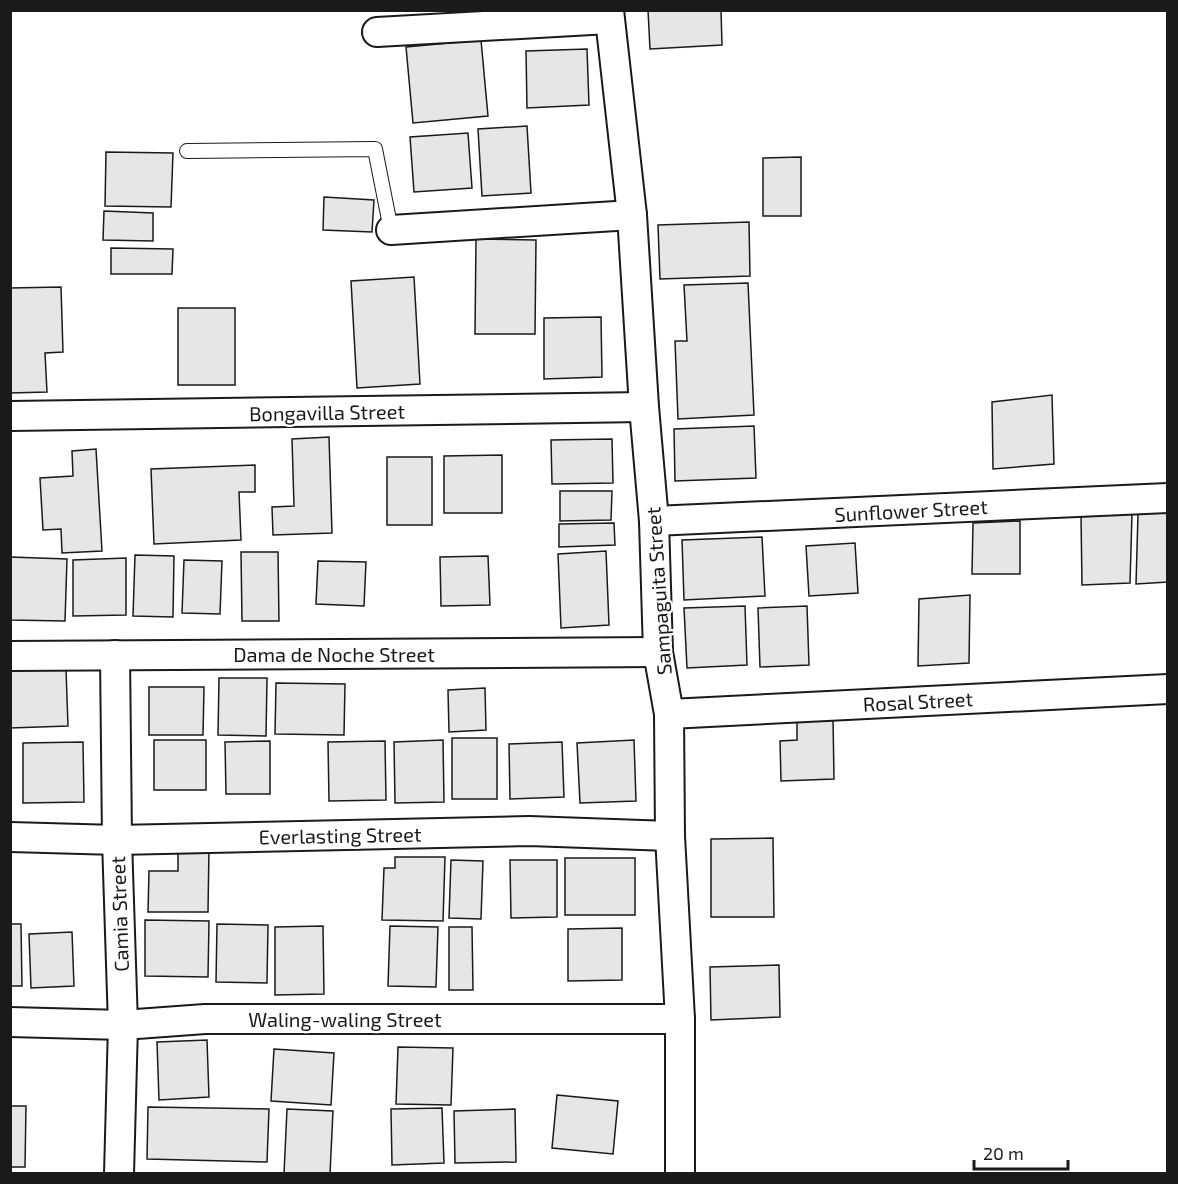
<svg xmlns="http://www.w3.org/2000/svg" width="1178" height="1184" viewBox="0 0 1178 1184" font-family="'Exo 2',sans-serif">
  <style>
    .building { fill: #e6e6e6; stroke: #1a1a1a; stroke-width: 1.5 }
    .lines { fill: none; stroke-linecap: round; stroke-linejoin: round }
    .lane-casing { stroke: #1a1a1a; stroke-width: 16 }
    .street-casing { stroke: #1a1a1a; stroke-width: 32 }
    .lane { stroke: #fff; stroke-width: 14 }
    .street { stroke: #fff; stroke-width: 28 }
    .labels { text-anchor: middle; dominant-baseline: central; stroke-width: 4.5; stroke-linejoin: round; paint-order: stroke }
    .street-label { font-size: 20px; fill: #1a1a1a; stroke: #fff }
  </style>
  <rect width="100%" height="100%" fill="#fff"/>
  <g class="building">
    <path d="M 648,10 L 721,10 L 722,45 L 650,49 Z"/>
    <path d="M 481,40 L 488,116 L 413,123 L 406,47 Z"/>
    <path d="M 587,49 L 589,105 L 527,108 L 526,51 Z"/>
    <path d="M 527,126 L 531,193 L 482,196 L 478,129 Z"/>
    <path d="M 468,133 L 472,188 L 414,192 L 410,137 Z"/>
    <path d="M 106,152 L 173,153 L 171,207 L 105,206 Z"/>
    <path d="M 801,157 L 801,216 L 763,216 L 763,158 Z"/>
    <path d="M 324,197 L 374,200 L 372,232 L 323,230 Z"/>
    <path d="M 104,211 L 153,213 L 153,241 L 103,240 Z"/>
    <path d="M 749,222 L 750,276 L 660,279 L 658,225 Z"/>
    <path d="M 476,239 L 536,240 L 535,334 L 475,334 Z"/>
    <path d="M 111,248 L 173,249 L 172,274 L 111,274 Z"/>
    <path d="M 414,277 L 420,384 L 357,388 L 351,281 Z"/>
    <path d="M 748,283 L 754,415 L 678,419 L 675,341 L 687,341 L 684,285 Z"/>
    <path d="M 61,287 L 63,352 L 45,353 L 47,392 L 10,393 L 10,288 Z"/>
    <rect x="178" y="308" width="57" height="77"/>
    <path d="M 601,317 L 602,377 L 544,379 L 544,318 Z"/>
    <path d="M 1052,395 L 1054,464 L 993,469 L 992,402 Z"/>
    <path d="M 754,426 L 756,478 L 675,481 L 674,429 Z"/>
    <path d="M 329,437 L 332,533 L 273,535 L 272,507 L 294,506 L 292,439 Z"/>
    <path d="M 612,439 L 613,483 L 552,484 L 551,440 Z"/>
    <path d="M 96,449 L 102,551 L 62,553 L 61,529 L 43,530 L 40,478 L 73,476 L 72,451 Z"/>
    <path d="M 502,455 L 502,513 L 444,513 L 444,456 Z"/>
    <rect x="387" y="457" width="45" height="68"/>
    <path d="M 255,465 L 255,492 L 239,492 L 241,540 L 154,544 L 151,469 Z"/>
    <path d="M 560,491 L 612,491 L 611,520 L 560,521 Z"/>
    <path d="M 1168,512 L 1168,582 L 1136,584 L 1138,514 Z"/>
    <path d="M 1132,514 L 1130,583 L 1082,585 L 1081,516 Z"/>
    <path d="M 1020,521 L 1020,574 L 972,574 L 973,523 Z"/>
    <path d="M 614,523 L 615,545 L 559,547 L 559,524 Z"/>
    <path d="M 762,537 L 765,596 L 684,600 L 682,540 Z"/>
    <path d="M 855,543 L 858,593 L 809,596 L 806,546 Z"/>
    <path d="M 606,551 L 609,625 L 561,628 L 558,554 Z"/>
    <path d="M 241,552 L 278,552 L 279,621 L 242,621 Z"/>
    <path d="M 135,555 L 174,556 L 173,617 L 133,616 Z"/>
    <path d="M 488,556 L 490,605 L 441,606 L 440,557 Z"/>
    <path d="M 10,557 L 67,559 L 65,621 L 10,620 Z"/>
    <path d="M 126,558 L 126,615 L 73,616 L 73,560 Z"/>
    <path d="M 184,560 L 222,561 L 220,614 L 182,613 Z"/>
    <path d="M 318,561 L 366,562 L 364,606 L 316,604 Z"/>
    <path d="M 970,595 L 969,663 L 918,666 L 919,599 Z"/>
    <path d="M 745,606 L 747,665 L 687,668 L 684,608 Z"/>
    <path d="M 807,606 L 809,665 L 760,667 L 758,608 Z"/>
    <path d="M 66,669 L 68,726 L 10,728 L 10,671 Z"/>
    <path d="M 219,678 L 267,678 L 266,736 L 218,735 Z"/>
    <path d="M 276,683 L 345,684 L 344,735 L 275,734 Z"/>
    <path d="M 149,687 L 204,687 L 203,735 L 149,735 Z"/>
    <path d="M 485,688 L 486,730 L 449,732 L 448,690 Z"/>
    <path d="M 833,718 L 834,779 L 781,781 L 780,741 L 797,740 L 797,719 Z"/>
    <rect x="452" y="738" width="45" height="61"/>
    <rect x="154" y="740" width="52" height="50"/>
    <path d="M 443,740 L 444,802 L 395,803 L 394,742 Z"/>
    <path d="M 634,740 L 636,801 L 580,803 L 577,743 Z"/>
    <path d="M 270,741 L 270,794 L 226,794 L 225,742 Z"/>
    <path d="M 385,741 L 386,800 L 329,801 L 328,742 Z"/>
    <path d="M 83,742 L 84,802 L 23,803 L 23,743 Z"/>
    <path d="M 562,742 L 564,797 L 510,799 L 509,744 Z"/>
    <path d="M 773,838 L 774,917 L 711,917 L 711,839 Z"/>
    <path d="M 178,847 L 209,848 L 208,912 L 148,912 L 149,871 L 178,871 Z"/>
    <path d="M 395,857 L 445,857 L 443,921 L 382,920 L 384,868 L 395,868 Z"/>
    <rect x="565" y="858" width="70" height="57"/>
    <path d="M 451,860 L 483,861 L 481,919 L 449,918 Z"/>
    <path d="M 510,860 L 557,860 L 557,917 L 511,918 Z"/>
    <path d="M 145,920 L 209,921 L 208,977 L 145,976 Z"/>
    <path d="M 10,924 L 21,924 L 22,986 L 10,986 Z"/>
    <path d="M 217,924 L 268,925 L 267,983 L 216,982 Z"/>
    <path d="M 323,926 L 324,994 L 275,995 L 275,927 Z"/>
    <path d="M 390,926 L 438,927 L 436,987 L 388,986 Z"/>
    <path d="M 449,927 L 472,927 L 473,990 L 449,990 Z"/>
    <path d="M 622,928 L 622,980 L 568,981 L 568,929 Z"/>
    <path d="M 72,932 L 74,986 L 31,988 L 29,934 Z"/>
    <path d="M 779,965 L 780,1017 L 711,1020 L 710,967 Z"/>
    <path d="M 207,1040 L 209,1097 L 159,1100 L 157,1042 Z"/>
    <path d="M 398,1047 L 453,1048 L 451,1105 L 396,1104 Z"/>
    <path d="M 274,1049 L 334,1053 L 331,1105 L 271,1101 Z"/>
    <path d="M 557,1095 L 618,1101 L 613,1154 L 552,1148 Z"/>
    <path d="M 10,1106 L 26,1106 L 25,1167 L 10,1167 Z"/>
    <path d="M 148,1107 L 269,1109 L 267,1162 L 147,1159 Z"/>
    <path d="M 442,1108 L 444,1163 L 392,1165 L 391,1109 Z"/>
    <path d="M 287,1109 L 333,1111 L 330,1174 L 284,1174 Z"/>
    <path d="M 515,1109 L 516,1162 L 455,1163 L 454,1111 Z"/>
  </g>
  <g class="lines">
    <defs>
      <path id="lane" d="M 187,151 L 375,149 L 391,230"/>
      <g id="street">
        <path d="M 609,10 L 632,215 L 644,407 L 654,521 L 658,652 L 669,714 L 670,836 L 680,1019 L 680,1174"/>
        <path d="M 377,32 L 609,19"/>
        <path d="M 391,230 L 632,215"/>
        <path d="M 10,416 L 644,407"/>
        <path d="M 654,521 L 1168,498"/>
        <path d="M 115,655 L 117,840 L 123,1025 L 119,1174"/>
        <path d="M 10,656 L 658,652"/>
        <path d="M 669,714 L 1168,689"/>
        <path d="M 10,837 L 117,840 L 529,831 L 670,836"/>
        <path d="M 10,1022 L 123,1025 L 205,1019 L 680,1019"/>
      </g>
    </defs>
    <use href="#lane" class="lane-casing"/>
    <use href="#street" class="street-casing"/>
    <use href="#lane" class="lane"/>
    <use href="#street" class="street"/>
  </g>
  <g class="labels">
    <g class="street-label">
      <text transform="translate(327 412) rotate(-1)">Bongavilla Street</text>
      <text transform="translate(911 510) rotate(-3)">Sunflower Street</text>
      <text transform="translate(658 591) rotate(-94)">Sampaguita Street</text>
      <text x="334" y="654">Dama de Noche Street</text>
      <text transform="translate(918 701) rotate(-3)">Rosal Street</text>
      <text transform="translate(340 835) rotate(-1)">Everlasting Street</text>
      <text transform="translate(119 914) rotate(-92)">Camia Street</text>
      <text x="345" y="1019">Waling-waling Street</text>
    </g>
  </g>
  <rect width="1178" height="1184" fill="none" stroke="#1a1a1a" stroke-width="24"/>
  <path d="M974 1160v9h94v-9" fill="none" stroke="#1a1a1a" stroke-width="3"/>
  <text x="983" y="1160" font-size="18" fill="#1a1a1a" stroke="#ffffff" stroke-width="4.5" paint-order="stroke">20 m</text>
</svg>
